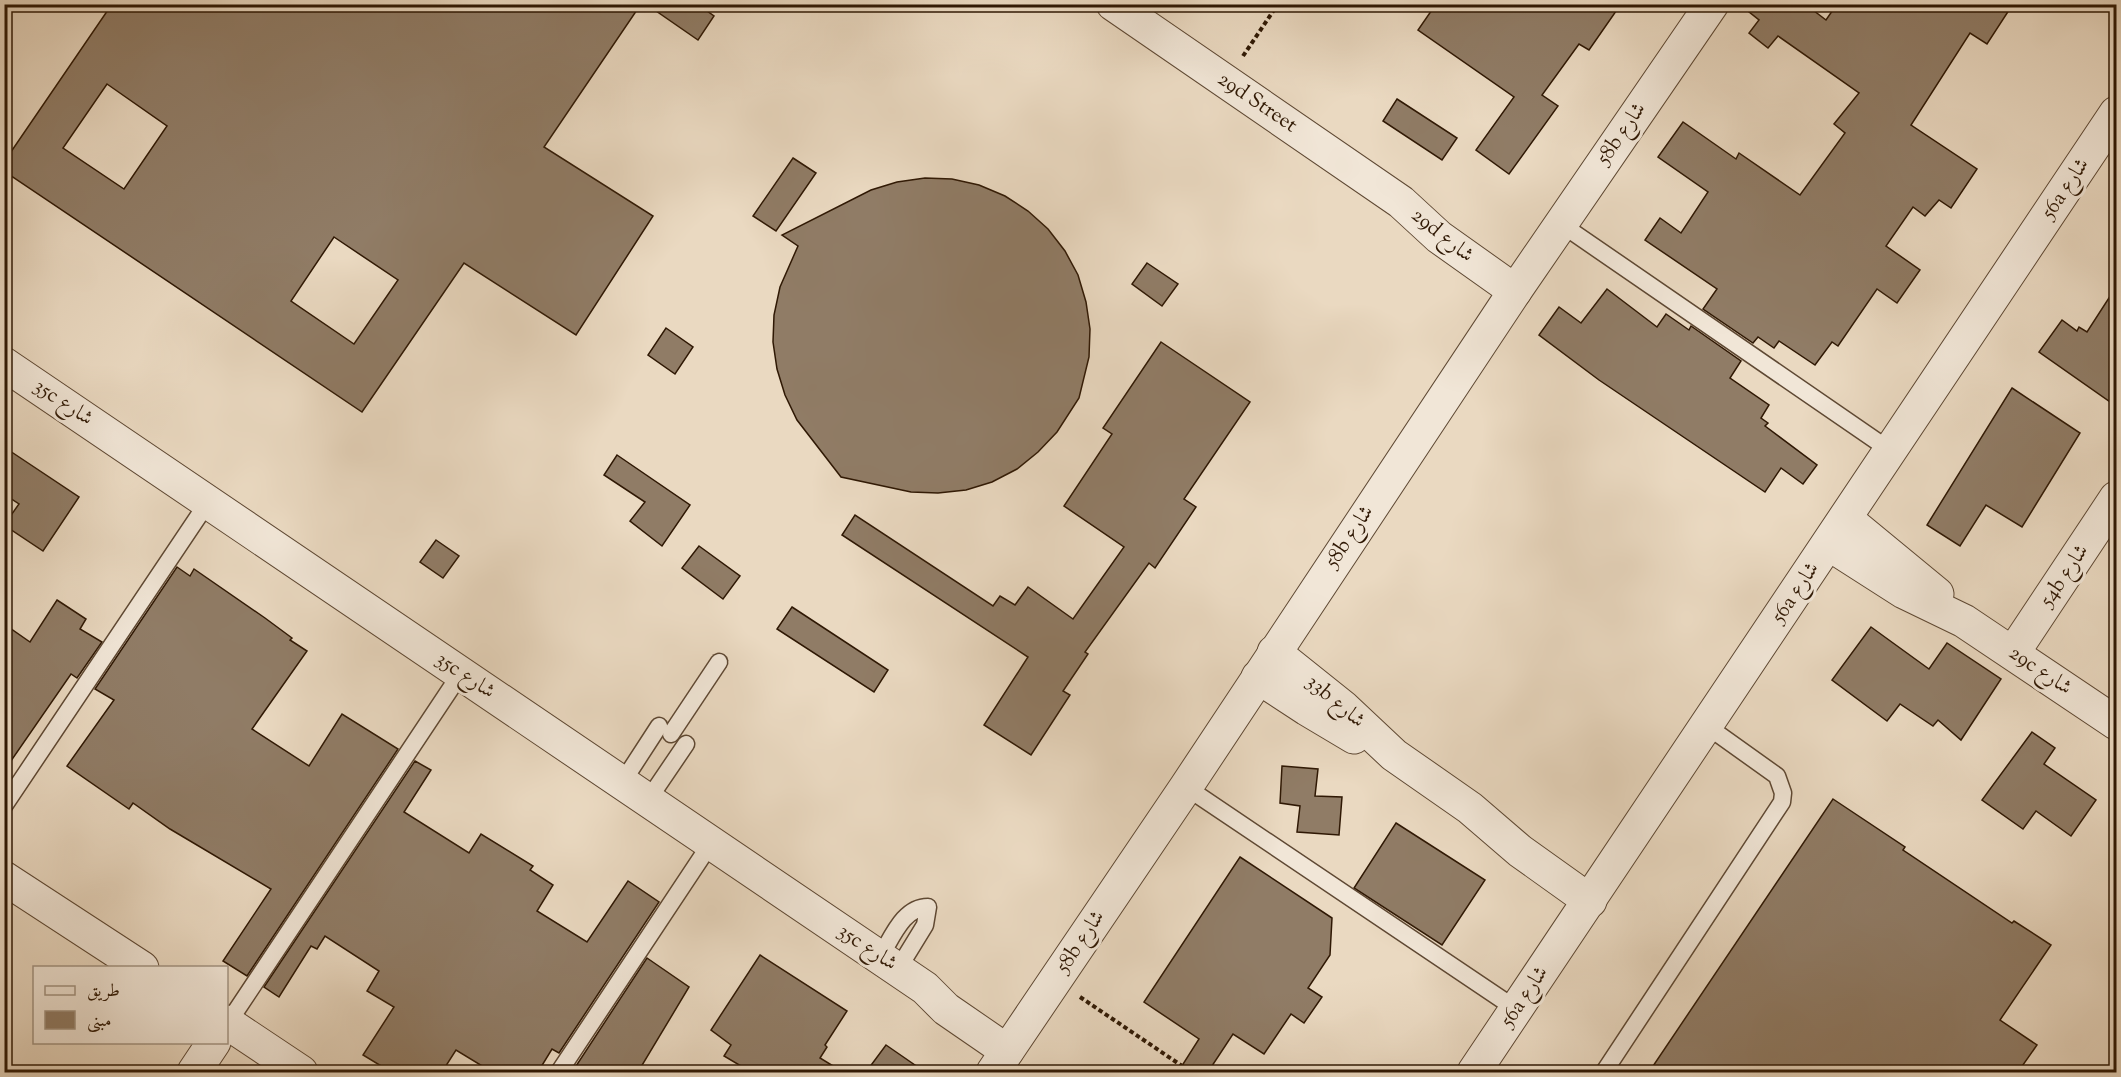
<svg xmlns="http://www.w3.org/2000/svg" width="2121" height="1077" viewBox="0 0 2121 1077" font-family="'Sorts Mill Goudy',Amiri,serif">
  <style>
    .building { fill: #907c66; stroke: #2f1804; stroke-width: 1.5; fill-rule: evenodd }
    .lines { fill: none; stroke-linecap: round; stroke-linejoin: round }
    .lane-casing { stroke: #5e4833; stroke-width: 19 }
    .street-casing { stroke: #5e4833; stroke-width: 35 }
    .path { stroke: #2f1804; stroke-width: 4; stroke-dasharray: 4.5 3; stroke-linecap: butt }
    .lane { stroke: #f1e6d7; stroke-width: 16 }
    .street { stroke: #f1e6d7; stroke-width: 33 }
    .labels { text-anchor: middle; dominant-baseline: central; stroke-width: 6; stroke-linejoin: round; paint-order: stroke }
    .street-label { font-size: 21px; fill: #2f1804; stroke: #f1e6d7 }
  </style>
  <rect width="100%" height="100%" fill="#ead9c1"/>
  <filter id="stains"><feTurbulence type="fractalNoise" baseFrequency=".00333" numOctaves="4"/><feColorMatrix values="0 0 0 0 .2 0 0 0 0 .09 0 0 0 0 .02 0 0 0 .5 -.17"/></filter>
  <radialGradient id="worn" r=".72"><stop offset=".6" stop-color="#630" stop-opacity="0"/><stop offset="1" stop-color="#630" stop-opacity=".3"/></radialGradient>
  <g class="building">
    <path d="M 112,4 L 641,4 L 544,147 L 653,216 L 576,335 L 464,263 L 362,412 L 4,171 L 4,162 ZM 107,84 L 167,126 L 124,189 L 63,148 ZM 334,237 L 398,280 L 354,344 L 291,301 Z"/>
    <path d="M 646,4 L 697,4 L 714,16 L 698,40 Z"/>
    <path d="M 1436,4 L 1621,4 L 1589,50 L 1579,44 L 1542,95 L 1558,106 L 1509,174 L 1476,150 L 1514,97 L 1418,30 Z"/>
    <path d="M 1739,4 L 1805,4 L 1826,20 L 1837,4 L 2013,4 L 1987,44 L 1970,33 L 1911,125 L 1977,169 L 1951,208 L 1939,200 L 1925,216 L 1913,207 L 1886,246 L 1920,270 L 1897,303 L 1877,289 L 1838,346 L 1832,342 L 1815,365 L 1779,341 L 1774,348 L 1758,337 L 1753,343 L 1703,309 L 1717,289 L 1645,240 L 1660,218 L 1681,233 L 1708,192 L 1658,157 L 1683,122 L 1736,159 L 1739,153 L 1800,195 L 1845,133 L 1834,124 L 1859,93 L 1778,36 L 1768,48 L 1749,33 L 1759,20 Z"/>
    <path d="M 1397,99 L 1457,138 L 1442,160 L 1383,121 Z"/>
    <path d="M 793,158 L 816,173 L 776,231 L 753,216 Z"/>
    <path d="M 925,178 L 952,179 L 979,185 L 1005,196 L 1028,211 L 1048,229 L 1065,251 L 1078,275 L 1086,302 L 1090,329 L 1089,357 L 1079,398 L 1057,432 L 1038,452 L 1017,469 L 992,482 L 966,490 L 938,493 L 911,492 L 841,477 L 797,420 L 785,395 L 777,369 L 773,342 L 774,315 L 780,287 L 798,246 L 782,235 L 871,190 L 897,182 Z"/>
    <path d="M 1147,263 L 1178,284 L 1162,306 L 1132,284 Z"/>
    <path d="M 2116,287 L 2116,406 L 2039,352 L 2062,320 L 2077,331 L 2079,327 L 2087,332 Z"/>
    <path d="M 1607,289 L 1657,327 L 1666,314 L 1689,330 L 1691,326 L 1741,361 L 1730,378 L 1769,405 L 1761,418 L 1768,423 L 1765,426 L 1817,465 L 1803,484 L 1781,468 L 1765,492 L 1599,380 L 1539,335 L 1559,307 L 1581,323 Z"/>
    <path d="M 666,328 L 693,347 L 675,374 L 648,355 Z"/>
    <path d="M 1161,342 L 1250,402 L 1184,499 L 1196,507 L 1155,568 L 1149,563 L 1085,652 L 1088,654 L 1063,691 L 1070,695 L 1031,755 L 984,725 L 1028,657 L 842,535 L 855,515 L 993,606 L 1000,596 L 1015,605 L 1028,587 L 1073,619 L 1124,547 L 1064,506 L 1112,434 L 1103,428 Z"/>
    <path d="M 2012,388 L 2080,433 L 2022,527 L 1986,505 L 1960,546 L 1927,525 Z"/>
    <path d="M 4,447 L 79,497 L 43,551 L 4,525 L 19,504 L 4,494 Z"/>
    <path d="M 617,455 L 690,505 L 662,546 L 630,521 L 645,502 L 604,475 Z"/>
    <path d="M 436,540 L 459,556 L 443,578 L 420,562 Z"/>
    <path d="M 699,546 L 740,576 L 723,599 L 682,568 Z"/>
    <path d="M 177,567 L 190,576 L 194,569 L 265,618 L 292,638 L 290,640 L 307,651 L 252,729 L 309,766 L 342,714 L 398,749 L 247,976 L 223,961 L 271,889 L 170,829 L 133,803 L 129,809 L 67,766 L 114,700 L 95,689 Z"/>
    <path d="M 57,600 L 86,619 L 80,629 L 102,642 L 77,678 L 71,674 L 4,771 L 4,624 L 30,642 Z"/>
    <path d="M 792,607 L 888,670 L 874,692 L 777,629 Z"/>
    <path d="M 1871,627 L 1929,669 L 1947,643 L 2001,679 L 1961,740 L 1938,720 L 1933,726 L 1900,704 L 1887,721 L 1832,680 Z"/>
    <path d="M 2032,732 L 2055,748 L 2044,764 L 2096,800 L 2071,836 L 2036,811 L 2023,829 L 1982,800 Z"/>
    <path d="M 415,761 L 431,770 L 404,812 L 469,853 L 481,834 L 533,866 L 530,870 L 553,885 L 537,911 L 587,942 L 628,881 L 659,902 L 559,1053 L 552,1049 L 538,1072 L 492,1072 L 456,1050 L 442,1072 L 391,1072 L 363,1055 L 394,1007 L 367,991 L 379,971 L 325,936 L 317,949 L 311,946 L 279,997 L 264,987 Z"/>
    <path d="M 1282,766 L 1318,769 L 1315,796 L 1342,797 L 1339,835 L 1297,832 L 1300,806 L 1280,803 Z"/>
    <path d="M 1833,799 L 1905,847 L 1903,850 L 2012,923 L 2014,921 L 2051,945 L 2000,1020 L 2037,1045 L 2018,1072 L 1649,1072 Z"/>
    <path d="M 1396,823 L 1485,880 L 1442,945 L 1354,888 Z"/>
    <path d="M 1240,857 L 1332,918 L 1330,955 L 1308,988 L 1322,997 L 1304,1023 L 1291,1014 L 1264,1054 L 1233,1034 L 1208,1072 L 1178,1072 L 1199,1039 L 1144,1002 Z"/>
    <path d="M 760,955 L 847,1011 L 825,1045 L 827,1047 L 820,1058 L 843,1072 L 751,1072 L 724,1056 L 731,1045 L 711,1030 Z"/>
    <path d="M 647,958 L 689,987 L 638,1072 L 585,1072 L 576,1066 Z"/>
    <path d="M 886,1045 L 925,1072 L 866,1072 Z"/>
  </g>
  <g class="lines">
    <defs>
      <g id="lane">
        <path d="M 1561,224 L 1891,451"/>
        <path d="M 671,734 L 719,662"/>
        <path d="M 622,783 L 659,726"/>
        <path d="M 1186,787 L 1516,1009"/>
        <path d="M 648,800 L 686,744"/>
        <path d="M 4,806 L 208,502"/>
        <path d="M 880,957 C 892,938 903,907 928,907 L 925,925 L 898,969"/>
        <path d="M 228,1023 L 461,673"/>
        <path d="M 559,1072 L 711,843"/>
        <path d="M 1604,1072 L 1782,802 L 1783,793 L 1777,776 L 1707,726"/>
      </g>
      <g id="street">
        <path d="M 1113,4 L 1401,202 L 1439,237 L 1515,291"/>
        <path d="M 4,364 L 925,988 L 946,1009 L 1007,1051"/>
        <path d="M 1846,519 L 1937,594"/>
        <path d="M 1829,544 L 1904,592 L 1964,621 L 2116,723"/>
        <path d="M 1274,652 L 1344,708 L 1394,755 L 1470,808 L 1520,851 L 1590,901"/>
        <path d="M 2013,653 L 2116,498"/>
        <path d="M 1258,677 L 1307,709 L 1354,737"/>
        <path d="M 4,878 L 142,968"/>
        <path d="M 226,1022 L 301,1072"/>
        <path d="M 194,1072 L 214,1042"/>
        <path d="M 993,1072 L 1186,787 L 1515,291 L 1712,4"/>
        <path d="M 1474,1072 L 2116,113"/>
      </g>
    </defs>
    <use href="#lane" class="lane-casing"/>
    <use href="#street" class="street-casing"/>
    <g class="path">
      <path d="M 1243,56 L 1278,4"/>
      <path d="M 1080,997 L 1191,1072"/>
    </g>
    <use href="#lane" class="lane"/>
    <use href="#street" class="street"/>
  </g>
  <g class="labels">
    <g class="street-label">
      <text transform="translate(1257 103) rotate(34)">29d Street</text>
      <text transform="translate(1622 134) rotate(-55)">58b شارع</text>
      <text transform="translate(2066 189) rotate(-56)">56a شارع</text>
      <text transform="translate(1442 236) rotate(39)">29d شارع</text>
      <text transform="translate(63 403) rotate(34)">35c شارع</text>
      <text transform="translate(1350 537) rotate(-56)">58b شارع</text>
      <text transform="translate(2065 576) rotate(-56)">54b شارع</text>
      <text transform="translate(1796 593) rotate(-56)">56a شارع</text>
      <text transform="translate(2040 671) rotate(34)">29c شارع</text>
      <text transform="translate(465 676) rotate(34)">35c شارع</text>
      <text transform="translate(1335 702) rotate(40)">33b شارع</text>
      <text transform="translate(1081 942) rotate(-56)">58b شارع</text>
      <text transform="translate(867 948) rotate(34)">35c شارع</text>
      <text transform="translate(1525 997) rotate(-56)">56a شارع</text>
    </g>
  </g>
  <rect width="2121" height="1077" fill="none" stroke="#ead9c1" stroke-width="24"/>
  <rect x="6" y="6" width="2109" height="1065" fill="none" stroke="#2f1804" stroke-width="3"/>
  <rect x="12" y="12" width="2097" height="1053" fill="none" stroke="#2f1804" stroke-width="1.5"/>
  <rect x="33" y="966" width="195" height="78" fill="#f1e6d7" stroke="#a39483" stroke-width="1.5"/>
  <rect x="45" y="986" width="30" height="9" fill="#f1e6d7" stroke="#a39483" stroke-width="1.5"/>
  <text x="87" y="996" font-size="18" fill="#2f1804">طريق</text>
  <rect x="45" y="1011" width="30" height="18" fill="#907c66" stroke="#a39483" stroke-width="1.5"/>
  <text x="87" y="1026" font-size="18" fill="#2f1804">مبنى</text>
  <rect width="100%" height="100%" filter="url(#stains)"/>
  <rect width="100%" height="100%" fill="url(#worn)"/>
</svg>
